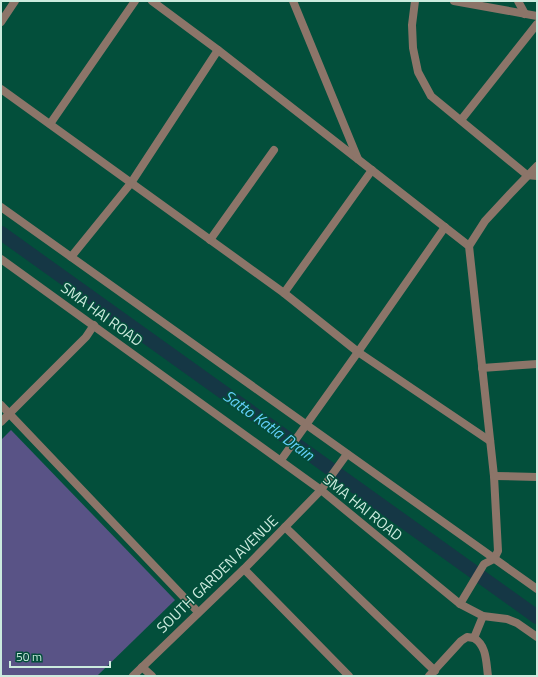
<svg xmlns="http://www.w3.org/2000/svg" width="538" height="677" viewBox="0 0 538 677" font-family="'Titillium Web',sans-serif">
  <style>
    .green { fill: #595386 }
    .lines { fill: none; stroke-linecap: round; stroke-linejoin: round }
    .canal { stroke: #153745; stroke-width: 14 }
    .street { stroke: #8c7569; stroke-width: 8 }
    .labels { text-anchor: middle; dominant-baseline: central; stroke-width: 3; stroke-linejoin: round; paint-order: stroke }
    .street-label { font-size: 15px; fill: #ccebde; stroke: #034f3b }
    .water-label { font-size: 16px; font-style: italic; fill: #67d1ff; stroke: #034f3b }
  </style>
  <rect width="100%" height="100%" fill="#034f3b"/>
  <path class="green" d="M 11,430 L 175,600 L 97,676 L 1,676 L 1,440 Z"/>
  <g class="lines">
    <path class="canal" d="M 1,233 L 537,617"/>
    <g class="street">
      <path d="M 152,1 L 218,50 L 469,246 L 494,476 L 498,551 L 494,559 L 484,564 L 460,604"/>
      <path d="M 293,1 L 358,159"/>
      <path d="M 415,1 L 412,25 L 413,48 L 418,72 L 431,96 L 527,175 L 537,176"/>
      <path d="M 454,1 L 537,16"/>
      <path d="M 518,1 L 525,14"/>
      <path d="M 1,22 L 15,1"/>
      <path d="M 1,89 L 284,293 L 358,352 L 490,441"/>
      <path d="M 461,120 L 537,24"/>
      <path d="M 50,124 L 135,1"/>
      <path d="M 1,207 L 537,589"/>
      <path d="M 210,240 L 274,150"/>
      <path d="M 469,246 L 485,221 L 510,194 L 537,166"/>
      <path d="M 71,257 L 131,183 L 218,50"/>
      <path d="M 1,259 L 321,490 L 460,604 L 483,616 L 507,619 L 517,623 L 537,637"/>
      <path d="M 284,293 L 372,170"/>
      <path d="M 482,368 L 537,364"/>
      <path d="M 1,405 L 198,612"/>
      <path d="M 1,422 L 86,337 L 94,325"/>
      <path d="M 281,460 L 358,352 L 445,227"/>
      <path d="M 494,476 L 537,477"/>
      <path d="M 285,527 L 435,671"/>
      <path d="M 244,569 L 349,676"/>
      <path d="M 474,638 C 487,646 486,662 488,676"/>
      <path d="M 142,667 L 152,676"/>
      <path d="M 133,676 L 244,569 L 285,527 L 321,490 L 347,454"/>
      <path d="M 429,676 L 461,641 L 467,637 L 474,638 L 483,616"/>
    </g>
  </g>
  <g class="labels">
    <g class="street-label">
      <text transform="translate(102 314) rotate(36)">SMA HAI ROAD</text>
      <text transform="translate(363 507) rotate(39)">SMA HAI ROAD</text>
      <text transform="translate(217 574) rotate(-44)">SOUTH GARDEN AVENUE</text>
    </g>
    <g class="water-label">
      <text transform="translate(269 425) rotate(36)">Satto Katla Drain</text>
    </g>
  </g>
  <rect width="538" height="677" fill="none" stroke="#ccebde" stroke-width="4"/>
  <path d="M10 661v6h100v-6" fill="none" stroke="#ccebde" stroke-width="2"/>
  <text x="16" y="661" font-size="12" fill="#ccebde" stroke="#034f3b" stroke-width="3" paint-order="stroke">50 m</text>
</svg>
